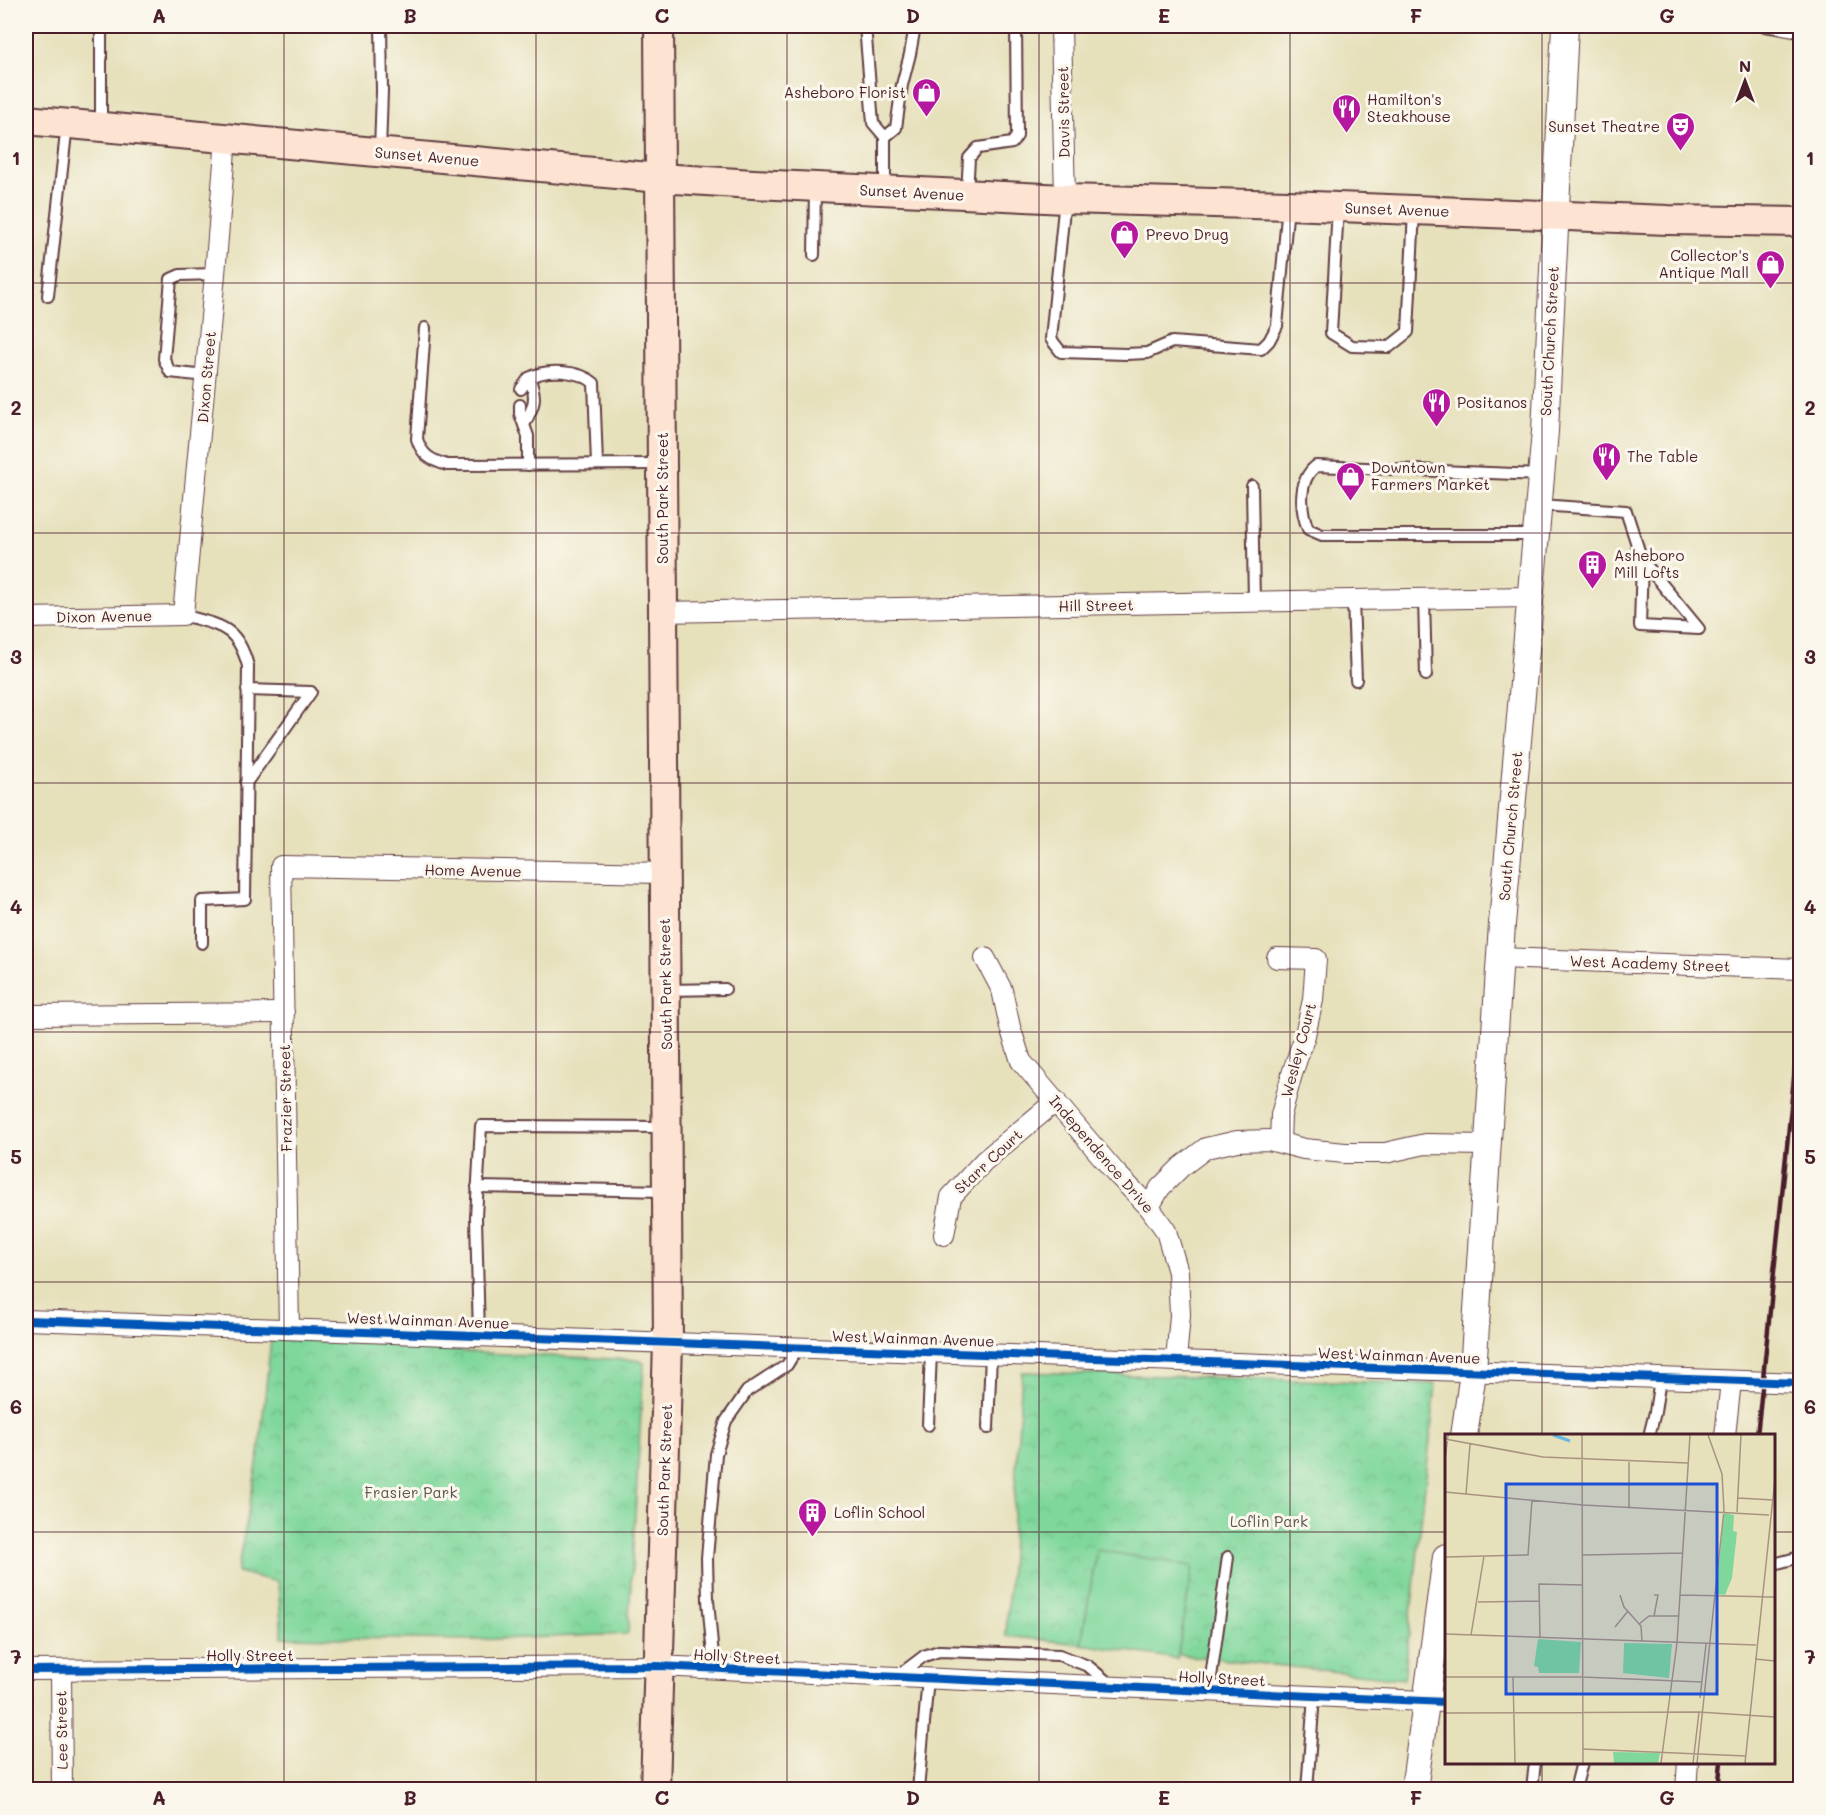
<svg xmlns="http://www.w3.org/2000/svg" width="1826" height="1815" viewBox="0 0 1826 1815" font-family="Mali,sans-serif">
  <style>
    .park { fill: url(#park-crowns); stroke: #647b63; stroke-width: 1.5 }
    .pitch { fill: #7fd79b; stroke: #647b63; stroke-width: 1.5 }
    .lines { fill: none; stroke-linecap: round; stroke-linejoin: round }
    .service-casing { stroke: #613c41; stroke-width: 14 }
    .minor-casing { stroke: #613c41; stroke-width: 22 }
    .tertiary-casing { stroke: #613c41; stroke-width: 28 }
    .secondary-casing { stroke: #613c41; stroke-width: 32 }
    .service { stroke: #fff; stroke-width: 10 }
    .minor { stroke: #fff; stroke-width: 20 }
    .tertiary { stroke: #fff; stroke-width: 26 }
    .secondary { stroke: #fde3d1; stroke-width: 28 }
    .rail { stroke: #4a1f2b; stroke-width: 4.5 }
    .cycleway-casing { stroke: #fbf7ec; stroke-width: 11 }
    .cycleway { stroke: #0057b8; stroke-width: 8 }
    .grid { fill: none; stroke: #4a1f2b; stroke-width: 1.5; stroke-opacity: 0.55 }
    .labels { text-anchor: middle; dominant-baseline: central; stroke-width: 6; stroke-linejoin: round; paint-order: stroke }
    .poi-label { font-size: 15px; fill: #4a1f2b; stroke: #fbf7ec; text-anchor: start }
    .street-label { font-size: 15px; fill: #4a1f2b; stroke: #fbf7ec }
    .park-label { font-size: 15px; fill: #5a564d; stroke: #fbf7ec }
    .inset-river { fill: none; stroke: #67b8e2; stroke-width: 3 }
    .inset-road { fill: none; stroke: #a89381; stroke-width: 1.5 }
    .view { fill: #1d4ed8; fill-opacity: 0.15; stroke: #1d4ed8; stroke-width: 3 }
    .inset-edge { fill: none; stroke: #4a1f2b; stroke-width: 3 }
    .neatline { fill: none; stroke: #4a1f2b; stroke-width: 2 }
    .grid-label { font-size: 20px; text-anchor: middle; font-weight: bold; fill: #4a1f2b }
  </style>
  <defs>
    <pattern id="park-crowns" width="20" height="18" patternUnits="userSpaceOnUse" patternTransform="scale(1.5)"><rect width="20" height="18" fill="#7fd79b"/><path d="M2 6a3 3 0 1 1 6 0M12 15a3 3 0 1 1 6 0" fill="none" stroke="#6fb886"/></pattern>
  </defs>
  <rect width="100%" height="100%" fill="#fbf7ec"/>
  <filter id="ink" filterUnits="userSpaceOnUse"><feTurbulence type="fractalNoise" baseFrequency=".0167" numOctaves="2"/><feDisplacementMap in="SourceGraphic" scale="12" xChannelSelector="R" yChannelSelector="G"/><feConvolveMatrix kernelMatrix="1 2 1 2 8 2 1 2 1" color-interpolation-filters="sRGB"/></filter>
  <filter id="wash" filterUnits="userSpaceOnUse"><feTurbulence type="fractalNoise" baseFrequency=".008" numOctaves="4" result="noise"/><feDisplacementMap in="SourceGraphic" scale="24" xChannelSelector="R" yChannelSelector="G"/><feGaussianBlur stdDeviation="1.35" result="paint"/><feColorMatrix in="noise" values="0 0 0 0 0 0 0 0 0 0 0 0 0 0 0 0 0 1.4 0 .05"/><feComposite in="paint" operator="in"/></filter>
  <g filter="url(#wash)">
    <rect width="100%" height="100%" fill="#e6e0bb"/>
    <g class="park">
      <path d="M 271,1338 L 460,1346 L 462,1352 L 637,1360 L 644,1363 L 628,1634 L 469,1640 L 282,1637 L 278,1582 L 237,1572 L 259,1454 Z"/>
      <path d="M 1022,1372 L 1436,1384 L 1404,1679 L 1006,1636 Z"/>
    </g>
    <path class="pitch" d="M 1097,1550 L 1193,1566 L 1177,1659 L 1081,1644 Z"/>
  </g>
  <g filter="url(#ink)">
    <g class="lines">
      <defs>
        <g id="service">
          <path d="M 101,26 L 101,126"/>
          <path d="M 865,26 L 873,123 L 885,137 L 885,190"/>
          <path d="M 1765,26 L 1800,32"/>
          <path d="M 885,137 L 896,128 L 902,85 L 910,54 L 915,26"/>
          <path d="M 380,151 L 382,91 L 381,26"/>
          <path d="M 967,194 L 969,158 L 978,148 L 1012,143 L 1017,136 L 1016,26"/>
          <path d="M 1065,199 L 1051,339 L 1061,352 L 1126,354 L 1147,353 L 1172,342 L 1261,349 L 1269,341 L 1277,326 L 1288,205"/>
          <path d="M 1338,207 L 1331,333 L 1352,346 L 1389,347 L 1408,332 L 1414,211"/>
          <path d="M 814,255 L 815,188"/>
          <path d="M 48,296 L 67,124"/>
          <path d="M 425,328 L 417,439 C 422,455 430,460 447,465 L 661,464"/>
          <path d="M 206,376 L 170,372 L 164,359 L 171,279 L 180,275 L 215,274"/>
          <path d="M 521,389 L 529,378"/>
          <path d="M 520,405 L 520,414 L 524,425"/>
          <path d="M 528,465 L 528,436 L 524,425 C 534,406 538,398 529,378 C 546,368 579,370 594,383 L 597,464"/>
          <path d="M 1252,486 L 1254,602"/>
          <path d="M 1540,505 L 1626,511 L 1642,560"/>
          <path d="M 1536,535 L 1322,535 L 1308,529 C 1300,509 1298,480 1316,466 L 1541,475"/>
          <path d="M 1642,560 L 1699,629 L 1640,626 Z"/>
          <path d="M 1424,599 L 1426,675"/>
          <path d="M 1353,600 L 1356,680"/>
          <path d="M 183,615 C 220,626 237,625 248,666 L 245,899 L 202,901 L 202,943"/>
          <path d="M 246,783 L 311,692 L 247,690"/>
          <path d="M 666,990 L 725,989"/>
          <path d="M 477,1187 L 665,1191"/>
          <path d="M 479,1336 L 476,1217 L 481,1126 L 667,1127"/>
          <path d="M 928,1425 L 931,1352"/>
          <path d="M 988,1428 L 991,1354"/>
          <path d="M 1649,1436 L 1655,1412 L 1660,1379"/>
          <path d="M 1774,1564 L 1800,1557"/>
          <path d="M 714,1668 L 708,1600 L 707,1558 L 716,1454 L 726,1421 L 747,1391 L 787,1365 L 798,1347"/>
          <path d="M 899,1675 L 924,1656 L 939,1651 L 1059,1655 L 1088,1666 L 1111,1685"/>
          <path d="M 1209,1691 L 1228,1557"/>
          <path d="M 918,1790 L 928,1678"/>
          <path d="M 1307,1790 L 1314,1696"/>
          <path d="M 1532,1790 L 1535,1762"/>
          <path d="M 1575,1790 L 1582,1762"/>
        </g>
        <g id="minor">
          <path d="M 1061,26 L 1065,199"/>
          <path d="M 662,612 L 1530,597"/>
          <path d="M 26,618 L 183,615 L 215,274 L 226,138"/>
          <path d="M 985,958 L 1002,990 L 1010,1027 L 1021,1061 L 1115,1172 L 1149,1207 L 1166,1231 L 1178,1272 L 1180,1315 L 1176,1361"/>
          <path d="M 1277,958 L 1316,959 L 1313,1000 L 1305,1035 L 1292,1074 L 1281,1115 L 1280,1142"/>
          <path d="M 1500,958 L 1800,969"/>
          <path d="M 26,1015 L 284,1013"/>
          <path d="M 1149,1207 L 1160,1188 L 1181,1167 L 1206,1148 L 1237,1141 L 1269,1140 L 1304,1149 L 1345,1153 L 1385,1153 L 1425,1144 L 1488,1145"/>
          <path d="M 944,1235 L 951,1197 L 984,1161 L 1056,1101"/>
          <path d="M 26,1320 L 1800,1383"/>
          <path d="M 289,1329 L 281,866 L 664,873"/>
          <path d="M 1725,1436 L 1731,1381"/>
          <path d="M 26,1670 L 658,1666 L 1446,1702"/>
          <path d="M 61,1670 L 62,1790"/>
          <path d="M 1686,1790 L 1688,1762"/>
        </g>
        <g id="tertiary">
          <path d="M 1464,1436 L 1473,1372 L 1502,924 L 1545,431 L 1565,26"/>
          <path d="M 1414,1790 L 1446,1557"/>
        </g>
        <g id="secondary">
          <path d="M 26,120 L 660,178 L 753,184 L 1065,199 L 1288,205 L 1668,220 L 1800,222"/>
          <path d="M 655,1790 L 668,1342 L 659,26"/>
        </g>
      </defs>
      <use href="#service" class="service-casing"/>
      <use href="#minor" class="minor-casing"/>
      <use href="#tertiary" class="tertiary-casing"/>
      <use href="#secondary" class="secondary-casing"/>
      <use href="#service" class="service"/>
      <use href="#minor" class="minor"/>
      <use href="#tertiary" class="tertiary"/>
      <use href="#secondary" class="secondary"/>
      <g class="rail">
        <path d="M 1757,1436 L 1800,1020"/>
        <path d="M 1718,1790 L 1721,1762"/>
      </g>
      <defs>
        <g id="cycleway">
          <path d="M 26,1320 L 1800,1383"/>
          <path d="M 26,1670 L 658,1666 L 1446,1702"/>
        </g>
      </defs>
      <use href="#cycleway" class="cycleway-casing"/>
      <use href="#cycleway" class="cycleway"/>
    </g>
  </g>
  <path class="grid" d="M 284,26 L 284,1790M 536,26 L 536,1790M 787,26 L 787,1790M 1039,26 L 1039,1790M 1290,26 L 1290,1790M 1542,26 L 1542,1436M 26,283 L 1800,283M 26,533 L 1800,533M 26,783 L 1800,783M 26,1032 L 1800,1032M 26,1282 L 1800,1282M 26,1532 L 1446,1532M 1774,1532 L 1800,1532M 1542,1762 L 1542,1790"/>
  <defs>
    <symbol id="shop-pin" viewBox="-11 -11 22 30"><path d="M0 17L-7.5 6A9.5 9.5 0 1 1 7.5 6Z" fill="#b5179e" stroke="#fbf7ec"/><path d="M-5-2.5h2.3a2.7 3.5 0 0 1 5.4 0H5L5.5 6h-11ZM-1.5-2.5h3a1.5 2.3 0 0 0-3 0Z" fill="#fff"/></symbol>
    <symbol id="restaurant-pin" viewBox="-11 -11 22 30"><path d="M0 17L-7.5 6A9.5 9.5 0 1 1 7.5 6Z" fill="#b5179e" stroke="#fbf7ec"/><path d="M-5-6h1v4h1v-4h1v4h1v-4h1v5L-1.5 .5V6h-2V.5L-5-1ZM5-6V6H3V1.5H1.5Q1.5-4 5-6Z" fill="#fff"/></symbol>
    <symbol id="theatre-pin" viewBox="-11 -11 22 30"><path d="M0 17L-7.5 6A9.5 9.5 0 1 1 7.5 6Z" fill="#b5179e" stroke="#fbf7ec"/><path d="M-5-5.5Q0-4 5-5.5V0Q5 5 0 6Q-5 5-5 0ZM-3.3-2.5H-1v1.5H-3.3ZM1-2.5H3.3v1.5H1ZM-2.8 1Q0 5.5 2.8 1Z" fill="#fff"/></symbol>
    <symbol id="building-pin" viewBox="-11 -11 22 30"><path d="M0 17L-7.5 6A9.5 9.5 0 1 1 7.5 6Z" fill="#b5179e" stroke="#fbf7ec"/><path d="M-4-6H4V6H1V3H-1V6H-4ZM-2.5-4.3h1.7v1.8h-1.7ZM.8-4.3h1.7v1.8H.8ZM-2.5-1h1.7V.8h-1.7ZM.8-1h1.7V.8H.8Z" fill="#fff"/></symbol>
  </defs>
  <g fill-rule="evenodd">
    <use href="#shop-pin" x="910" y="76" width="33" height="45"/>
    <use href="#restaurant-pin" x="1330" y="92" width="33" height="45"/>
    <use href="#theatre-pin" x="1664" y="110" width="33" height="45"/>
    <use href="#shop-pin" x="1108" y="218" width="33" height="45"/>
    <use href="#shop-pin" x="1754" y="248" width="33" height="45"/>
    <use href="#restaurant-pin" x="1420" y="386" width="33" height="45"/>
    <use href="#restaurant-pin" x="1590" y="440" width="33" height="45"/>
    <use href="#shop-pin" x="1334" y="460" width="33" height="45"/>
    <use href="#building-pin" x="1576" y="548" width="33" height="45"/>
    <use href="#building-pin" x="796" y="1496" width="33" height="45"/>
  </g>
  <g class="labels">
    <g class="poi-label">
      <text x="906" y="92" text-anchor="end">Asheboro Florist</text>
      <text x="1367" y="99">Hamilton's<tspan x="1367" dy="17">Steakhouse</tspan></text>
      <text x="1660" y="126" text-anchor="end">Sunset Theatre</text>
      <text x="1146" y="234">Prevo Drug</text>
      <text x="1749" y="255" text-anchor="end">Collector's<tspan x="1749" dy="17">Antique Mall</tspan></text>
      <text x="1457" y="402">Positanos</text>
      <text x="1627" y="456">The Table</text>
      <text x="1371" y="467">Downtown<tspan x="1371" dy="17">Farmers Market</tspan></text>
      <text x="1614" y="555">Asheboro<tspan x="1614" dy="17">Mill Lofts</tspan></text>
      <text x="834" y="1512">Loflin School</text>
    </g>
    <g class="street-label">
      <text transform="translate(1063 112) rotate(-91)">Davis Street</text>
      <text transform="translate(427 156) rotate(5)">Sunset Avenue</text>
      <text transform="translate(912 192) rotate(3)">Sunset Avenue</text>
      <text transform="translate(1397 209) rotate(2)">Sunset Avenue</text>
      <text transform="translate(1549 341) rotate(-87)">South Church Street</text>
      <text transform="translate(206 377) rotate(-85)">Dixon Street</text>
      <text transform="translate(662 498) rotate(-90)">South Park Street</text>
      <text transform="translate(1096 605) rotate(-1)">Hill Street</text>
      <text transform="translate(104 616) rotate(-1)">Dixon Avenue</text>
      <text transform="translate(1510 826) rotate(-85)">South Church Street</text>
      <text transform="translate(473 870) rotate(1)">Home Avenue</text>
      <text transform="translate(1650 963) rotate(2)">West Academy Street</text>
      <text transform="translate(665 984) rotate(-91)">South Park Street</text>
      <text transform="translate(1298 1050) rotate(-75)">Wesley Court</text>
      <text transform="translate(285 1098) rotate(-91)">Frazier Street</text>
      <text transform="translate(1102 1154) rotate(49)">Independence Drive</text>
      <text transform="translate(988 1161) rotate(-43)">Starr Court</text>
      <text transform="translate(428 1320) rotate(2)">West Wainman Avenue</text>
      <text transform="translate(913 1338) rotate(2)">West Wainman Avenue</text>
      <text transform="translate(1399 1355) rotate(2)">West Wainman Avenue</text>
      <text transform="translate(664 1470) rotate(-88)">South Park Street</text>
      <text x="250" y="1655">Holly Street</text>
      <text transform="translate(737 1656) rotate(3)">Holly Street</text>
      <text transform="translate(1222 1678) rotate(3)">Holly Street</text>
      <text transform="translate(61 1730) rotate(-91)">Lee Street</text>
    </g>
    <g class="park-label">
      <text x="411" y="1492">Frasier Park</text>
      <text x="1269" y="1521">Loflin Park</text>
    </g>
  </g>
  <g transform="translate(1445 1434)">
    <rect width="330" height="330" fill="#e6e0bb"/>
    <path d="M 279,79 L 289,81 L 288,97 L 292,98 L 287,144 L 280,161 L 271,160 ZM 93,205 L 136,208 L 134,239 L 94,239 L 93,233 L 89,232 ZM 179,209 L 227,210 L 224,244 L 178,239 ZM 168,318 L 215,319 L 213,329 L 169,329 Z" fill="#7fd79b"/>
    <path class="inset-river" d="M 108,1 L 125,7"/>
    <path class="inset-road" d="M 137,1 L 138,329M 0,5 L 98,23 L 243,29M 184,26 L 184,73M 0,27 L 3,1M 0,58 L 138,71 L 324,81M 21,60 L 25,10M 293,64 L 328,66M 292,78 L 296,1M 138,121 L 238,119M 0,123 L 83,121 L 87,66M 175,161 L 179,173 L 196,192 L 197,207M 209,161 L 213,161 L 209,182M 235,161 L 330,163M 33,168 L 94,167M 194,190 L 204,182 L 233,182M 170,193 L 183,177M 0,200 L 311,211M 26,201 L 39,122M 95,204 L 94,150 L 138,151M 310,225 L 330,227M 0,243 L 137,243 L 257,248M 68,243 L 70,329M 255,264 L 261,210M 0,279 L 254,278 L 330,283M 137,315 L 301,322M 216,329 L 232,209 L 245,1M 248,329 L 254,278M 252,329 L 279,76 L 277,40 L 263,1M 300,329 L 330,45"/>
    <path class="view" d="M 61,50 L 272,50 L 272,260 L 61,260 Z"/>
    <rect width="330" height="330" class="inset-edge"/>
  </g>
  <rect width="1826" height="1815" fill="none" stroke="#fbf7ec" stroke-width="66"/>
  <g transform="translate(1745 81)" stroke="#fbf7ec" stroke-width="4.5" paint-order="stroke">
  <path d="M0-4.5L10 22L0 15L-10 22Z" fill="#4a1f2b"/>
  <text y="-9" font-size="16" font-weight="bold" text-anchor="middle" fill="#4a1f2b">N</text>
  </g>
  <rect x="33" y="33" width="1760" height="1749" class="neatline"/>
  <g class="grid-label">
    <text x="159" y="23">A</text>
    <text x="410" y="23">B</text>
    <text x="662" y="23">C</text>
    <text x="913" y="23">D</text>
    <text x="1164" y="23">E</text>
    <text x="1416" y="23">F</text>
    <text x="1667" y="23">G</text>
    <text x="16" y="165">1</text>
    <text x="1810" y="165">1</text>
    <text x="16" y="415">2</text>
    <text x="1810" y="415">2</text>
    <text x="16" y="664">3</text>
    <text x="1810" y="664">3</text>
    <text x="16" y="914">4</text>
    <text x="1810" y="914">4</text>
    <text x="16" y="1164">5</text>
    <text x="1810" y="1164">5</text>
    <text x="16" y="1414">6</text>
    <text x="1810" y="1414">6</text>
    <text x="16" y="1664">7</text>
    <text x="1810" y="1664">7</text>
    <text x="159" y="1805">A</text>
    <text x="410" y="1805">B</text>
    <text x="662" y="1805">C</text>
    <text x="913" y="1805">D</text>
    <text x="1164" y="1805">E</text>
    <text x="1416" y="1805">F</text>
    <text x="1667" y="1805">G</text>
  </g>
</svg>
